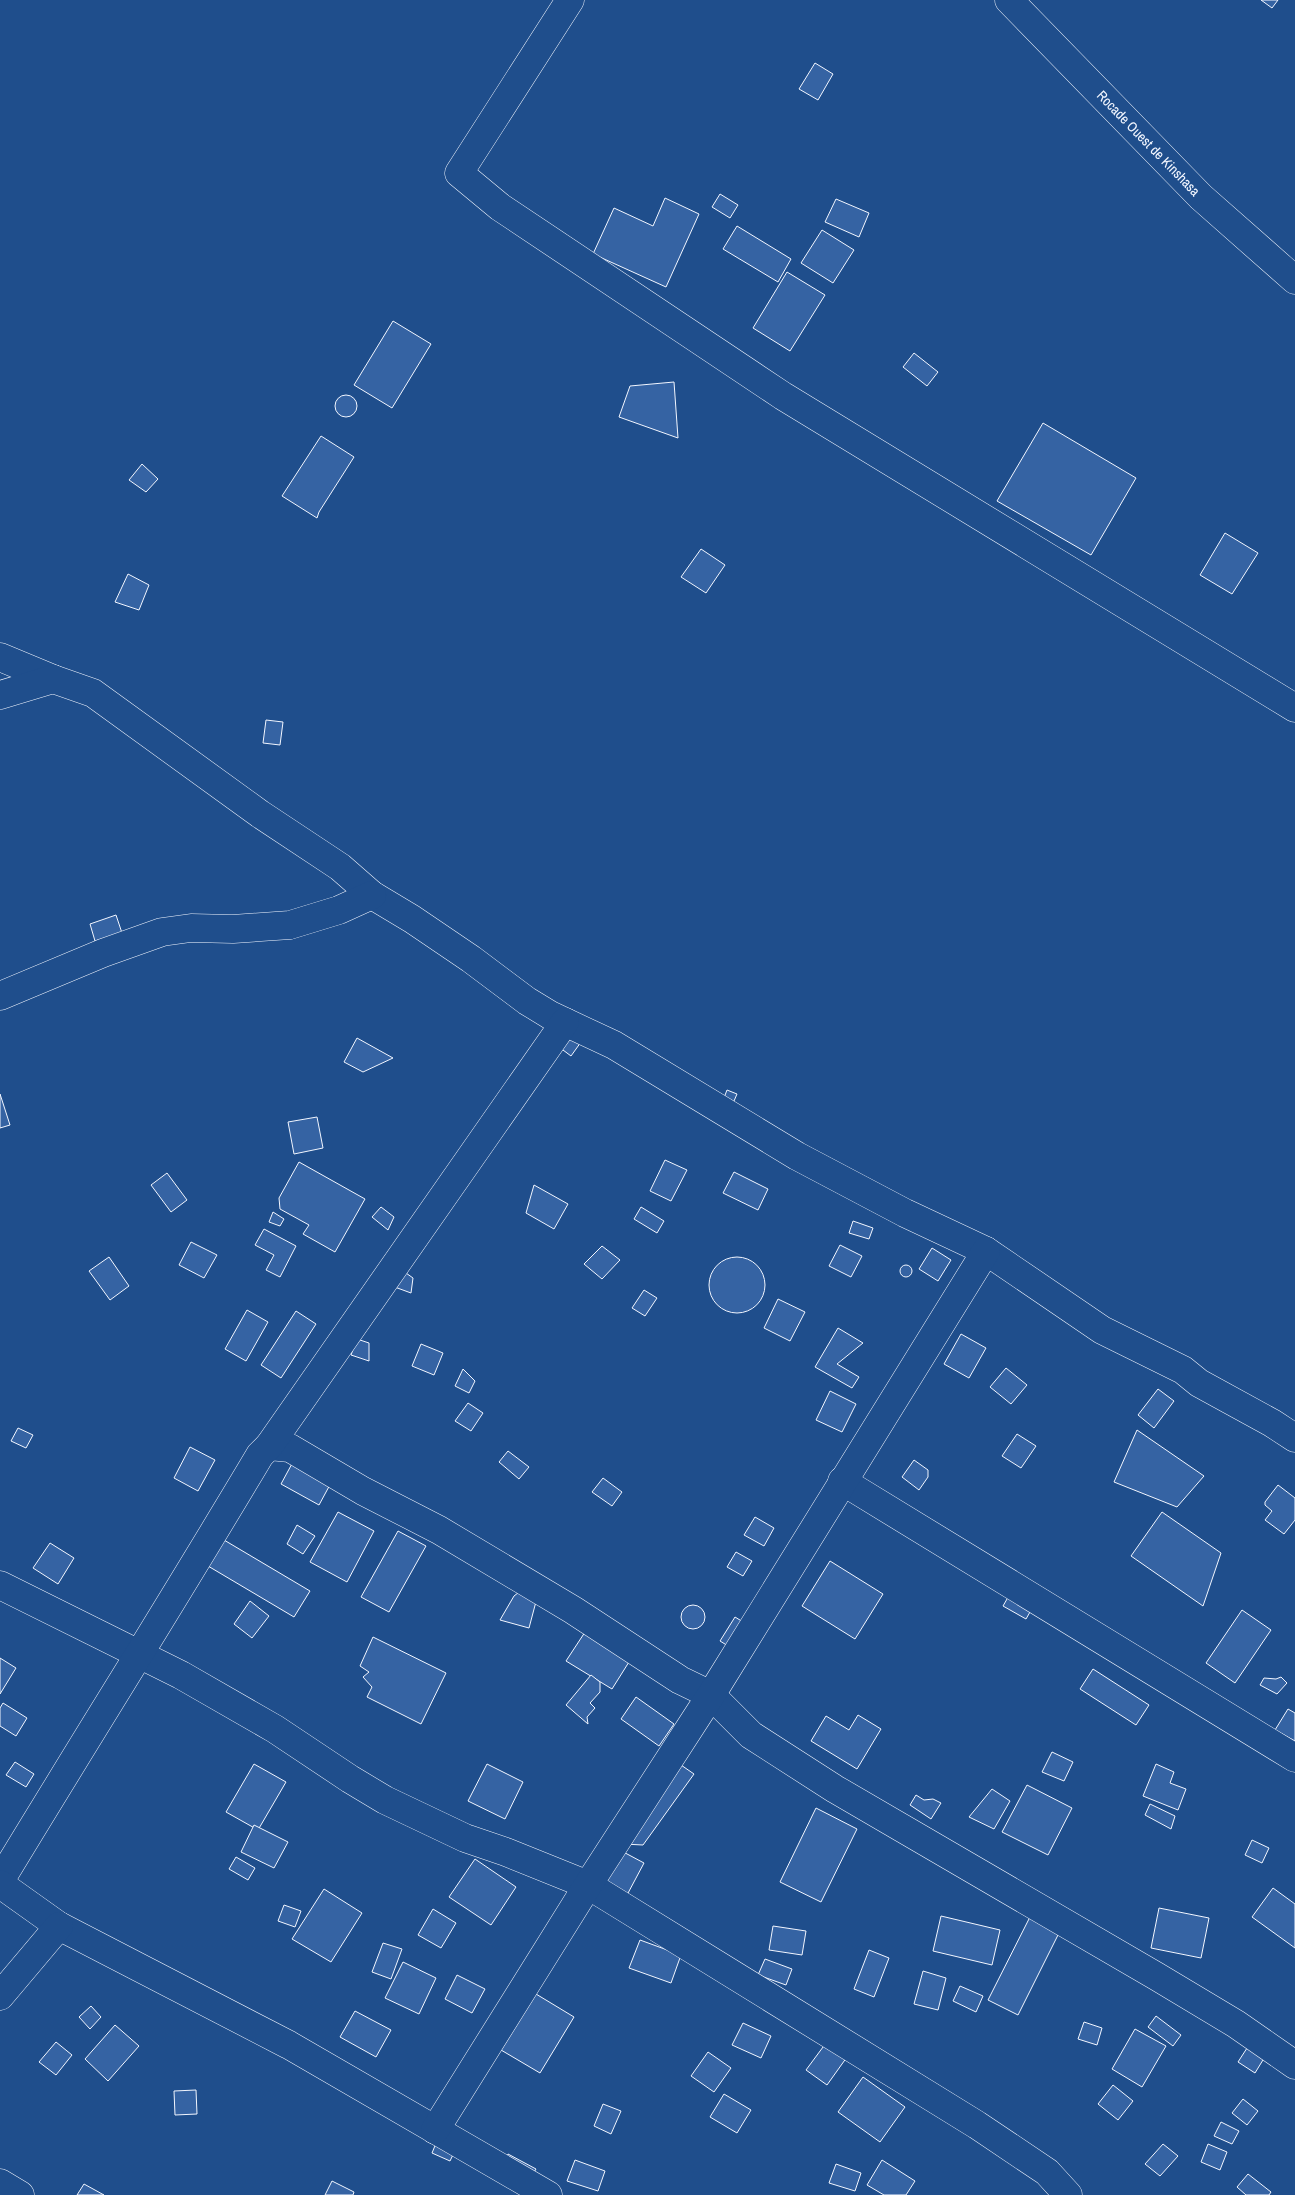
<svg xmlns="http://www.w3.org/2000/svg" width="1295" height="2195" viewBox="0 0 1295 2195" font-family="'Archivo Narrow',sans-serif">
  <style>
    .building { fill: #3563a3; stroke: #f2f6ff }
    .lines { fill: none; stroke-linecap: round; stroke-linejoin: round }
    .minor-casing { stroke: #f2f6ff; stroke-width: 29 }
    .secondary-casing { stroke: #f2f6ff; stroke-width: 29 }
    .minor { stroke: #1f4e8c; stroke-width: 28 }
    .secondary { stroke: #1f4e8c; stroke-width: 28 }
    .labels { text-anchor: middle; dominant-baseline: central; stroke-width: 4; stroke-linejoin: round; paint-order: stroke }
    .street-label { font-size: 14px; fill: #f2f6ff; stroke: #1f4e8c }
  </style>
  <rect width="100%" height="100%" fill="#1f4e8c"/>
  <g class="building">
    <path d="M 1261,0 L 1278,0 L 1272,8 Z"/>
    <path d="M 815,63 L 833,74 L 818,100 L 799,89 Z"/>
    <path d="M 720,194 L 738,205 L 730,218 L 712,207 Z"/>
    <path d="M 665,198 L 699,214 L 666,287 L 593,254 L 614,208 L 653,226 Z"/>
    <path d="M 836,199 L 869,213 L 859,237 L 825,222 Z"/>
    <path d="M 737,226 L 791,259 L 778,282 L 723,249 Z"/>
    <path d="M 822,230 L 854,250 L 833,283 L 801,263 Z"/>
    <path d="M 787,272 L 825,295 L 790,351 L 753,328 Z"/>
    <path d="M 393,321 L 431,344 L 392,408 L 354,385 Z"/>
    <path d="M 914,353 L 938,372 L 927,386 L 903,367 Z"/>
    <path d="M 674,382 L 678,438 L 619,417 L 630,386 Z"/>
    <circle cx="346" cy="406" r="11"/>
    <path d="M 1043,423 L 1136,478 L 1091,555 L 997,501 Z"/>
    <path d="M 321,436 L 354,457 L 319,512 L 317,518 L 282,496 Z"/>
    <path d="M 142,464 L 158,479 L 146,492 L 129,480 Z"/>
    <path d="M 1225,533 L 1258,553 L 1232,594 L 1200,575 Z"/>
    <path d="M 701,549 L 725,565 L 706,593 L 681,577 Z"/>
    <path d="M 128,574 L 149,585 L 139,610 L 115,602 Z"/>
    <path d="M 266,720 L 283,722 L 280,745 L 263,743 Z"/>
    <path d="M 116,915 L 122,933 L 95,941 L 90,924 Z"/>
    <path d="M 564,1033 L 581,1042 L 571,1056 L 555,1044 Z"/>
    <path d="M 357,1038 L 393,1058 L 363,1072 L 344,1062 Z"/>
    <path d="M 727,1090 L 737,1094 L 731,1108 L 722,1103 Z"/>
    <path d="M 0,1094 L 10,1125 L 0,1128 Z"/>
    <path d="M 317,1117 L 323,1148 L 294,1154 L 288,1122 Z"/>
    <path d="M 665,1160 L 687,1170 L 671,1201 L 650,1191 Z"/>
    <path d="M 299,1162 L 365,1199 L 335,1252 L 303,1234 L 309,1225 L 280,1209 L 279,1198 Z"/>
    <path d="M 734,1172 L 768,1189 L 758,1210 L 723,1193 Z"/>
    <path d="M 167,1173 L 187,1200 L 171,1212 L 151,1185 Z"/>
    <path d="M 534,1185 L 568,1204 L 554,1229 L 526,1213 Z"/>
    <path d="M 381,1207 L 394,1217 L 388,1230 L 372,1217 Z"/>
    <path d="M 641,1207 L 664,1221 L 657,1233 L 634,1219 Z"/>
    <path d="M 273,1212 L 284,1219 L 280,1226 L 269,1222 Z"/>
    <path d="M 853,1221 L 873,1228 L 869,1239 L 849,1233 Z"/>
    <path d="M 264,1229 L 296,1246 L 280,1277 L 266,1270 L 274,1255 L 255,1245 Z"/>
    <path d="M 191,1242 L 217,1255 L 204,1278 L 179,1265 Z"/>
    <path d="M 840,1245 L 862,1256 L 851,1277 L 829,1266 Z"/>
    <path d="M 602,1246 L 620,1260 L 602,1279 L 584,1264 Z"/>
    <path d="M 932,1248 L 951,1260 L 938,1281 L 919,1269 Z"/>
    <circle cx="737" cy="1285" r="28"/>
    <path d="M 109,1257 L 129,1286 L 110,1300 L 89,1271 Z"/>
    <circle cx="906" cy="1271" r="6"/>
    <path d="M 399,1268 L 413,1278 L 411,1293 L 392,1286 Z"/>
    <path d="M 644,1290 L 657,1298 L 645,1316 L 632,1308 Z"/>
    <path d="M 778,1299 L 805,1312 L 790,1341 L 764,1328 Z"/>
    <path d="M 247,1310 L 268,1322 L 246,1361 L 225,1349 Z"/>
    <path d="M 296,1311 L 316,1324 L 281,1378 L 261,1365 Z"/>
    <path d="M 838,1328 L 863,1343 L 837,1364 L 859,1377 L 852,1388 L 815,1367 Z"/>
    <path d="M 961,1334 L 986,1348 L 969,1378 L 944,1364 Z"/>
    <path d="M 357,1339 L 369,1343 L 369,1361 L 351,1355 Z"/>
    <path d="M 421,1344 L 443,1353 L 434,1375 L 412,1366 Z"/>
    <path d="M 1006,1368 L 1027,1385 L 1011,1404 L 990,1387 Z"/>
    <path d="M 463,1369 L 475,1381 L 469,1393 L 455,1386 Z"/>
    <path d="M 1158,1389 L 1174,1401 L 1154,1428 L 1138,1415 Z"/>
    <path d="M 830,1391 L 856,1404 L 842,1432 L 816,1420 Z"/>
    <path d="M 468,1403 L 483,1413 L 471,1431 L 455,1421 Z"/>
    <path d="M 18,1428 L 33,1435 L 26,1448 L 11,1441 Z"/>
    <path d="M 1137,1430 L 1204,1476 L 1177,1507 L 1114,1482 Z"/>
    <path d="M 1017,1434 L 1036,1446 L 1021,1468 L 1002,1456 Z"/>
    <path d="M 190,1447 L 215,1460 L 198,1491 L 174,1478 Z"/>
    <path d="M 508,1451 L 529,1467 L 519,1479 L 499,1462 Z"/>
    <path d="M 294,1460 L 332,1481 L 319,1505 L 281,1484 Z"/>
    <path d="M 914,1460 L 928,1470 L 928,1477 L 919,1490 L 902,1477 Z"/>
    <path d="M 603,1478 L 622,1492 L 612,1506 L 592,1492 Z"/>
    <path d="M 1278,1485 L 1295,1498 L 1295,1520 L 1284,1534 L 1265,1520 L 1272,1511 L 1265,1505 L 1265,1502 Z"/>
    <path d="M 338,1512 L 374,1531 L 347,1582 L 310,1562 Z"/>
    <path d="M 1162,1512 L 1221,1553 L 1203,1606 L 1131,1556 Z"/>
    <path d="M 755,1517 L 774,1528 L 764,1546 L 744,1535 Z"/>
    <path d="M 297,1525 L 315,1536 L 303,1554 L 287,1544 Z"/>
    <path d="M 398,1531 L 426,1546 L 389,1612 L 361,1597 Z"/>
    <path d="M 224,1540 L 310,1591 L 294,1617 L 208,1566 Z"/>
    <path d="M 50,1543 L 74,1558 L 58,1584 L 33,1568 Z"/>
    <path d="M 736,1552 L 752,1561 L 743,1576 L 727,1567 Z"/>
    <path d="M 830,1561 L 883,1594 L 855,1639 L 802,1606 Z"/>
    <path d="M 523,1589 L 538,1594 L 529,1628 L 500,1620 L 514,1596 Z"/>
    <path d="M 1011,1592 L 1034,1605 L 1026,1619 L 1003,1606 Z"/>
    <path d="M 250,1601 L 269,1616 L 252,1638 L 234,1624 Z"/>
    <circle cx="693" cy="1617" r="12"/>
    <path d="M 1242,1610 L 1271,1630 L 1235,1683 L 1206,1663 Z"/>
    <path d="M 735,1617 L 748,1625 L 733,1649 L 720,1641 Z"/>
    <path d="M 589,1626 L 634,1654 L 612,1689 L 566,1661 Z"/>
    <path d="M 373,1637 L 446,1673 L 421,1724 L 367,1697 L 372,1687 L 363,1677 L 369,1672 L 360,1666 Z"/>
    <path d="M 0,1658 L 16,1668 L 0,1694 Z"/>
    <path d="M 1093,1669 L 1149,1705 L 1136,1725 L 1080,1689 Z"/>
    <path d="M 591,1675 L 600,1682 L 600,1692 L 590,1703 L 595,1708 L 587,1717 L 588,1724 L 566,1705 Z"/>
    <path d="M 1281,1677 L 1287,1683 L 1277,1694 L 1260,1685 L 1264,1678 L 1276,1679 Z"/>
    <path d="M 636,1697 L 674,1724 L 659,1746 L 621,1719 Z"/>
    <path d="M 3,1703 L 27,1718 L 16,1736 L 0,1726 L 0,1708 Z"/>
    <path d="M 1288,1709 L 1295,1713 L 1295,1741 L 1275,1730 Z"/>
    <path d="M 858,1715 L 881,1729 L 857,1769 L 811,1741 L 826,1716 L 849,1730 Z"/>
    <path d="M 1052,1752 L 1073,1762 L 1064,1781 L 1042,1772 Z"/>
    <path d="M 15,1762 L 34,1774 L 26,1787 L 6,1775 Z"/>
    <path d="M 254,1764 L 286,1782 L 258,1830 L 226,1812 Z"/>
    <path d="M 487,1764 L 523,1782 L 505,1819 L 468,1801 Z"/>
    <path d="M 1156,1764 L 1174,1772 L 1170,1783 L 1186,1789 L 1178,1810 L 1143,1796 Z"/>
    <path d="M 681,1765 L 694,1774 L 643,1845 L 623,1844 Z"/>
    <path d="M 1027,1785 L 1072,1808 L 1048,1855 L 1002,1832 Z"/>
    <path d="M 992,1789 L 1010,1801 L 994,1829 L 969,1817 Z"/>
    <path d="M 916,1795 L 924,1800 L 933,1799 L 941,1803 L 931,1819 L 910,1805 Z"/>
    <path d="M 1150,1804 L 1175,1816 L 1171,1829 L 1145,1815 Z"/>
    <path d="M 816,1808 L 857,1829 L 821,1902 L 780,1882 Z"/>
    <path d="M 254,1825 L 288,1842 L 274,1868 L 241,1852 Z"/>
    <path d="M 1252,1840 L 1269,1848 L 1262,1863 L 1245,1855 Z"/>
    <path d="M 614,1847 L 644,1863 L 627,1895 L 597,1879 Z"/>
    <path d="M 236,1857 L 255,1868 L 248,1880 L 229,1869 Z"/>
    <path d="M 475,1859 L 516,1887 L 491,1925 L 449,1897 Z"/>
    <path d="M 1273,1888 L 1295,1904 L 1295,1948 L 1252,1917 Z"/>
    <path d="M 324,1889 L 362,1913 L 331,1962 L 292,1939 Z"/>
    <path d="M 284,1905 L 301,1911 L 295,1927 L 278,1921 Z"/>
    <path d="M 1159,1908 L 1209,1918 L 1201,1958 L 1151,1948 Z"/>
    <path d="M 433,1909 L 456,1923 L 441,1948 L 418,1935 Z"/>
    <path d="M 1034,1909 L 1064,1923 L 1018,2015 L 988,2000 Z"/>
    <path d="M 941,1916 L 1000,1930 L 992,1965 L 933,1951 Z"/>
    <path d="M 773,1926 L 806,1931 L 802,1955 L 769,1950 Z"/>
    <path d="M 640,1940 L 681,1955 L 671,1983 L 629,1968 Z"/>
    <path d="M 383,1943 L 402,1949 L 391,1979 L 372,1972 Z"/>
    <path d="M 869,1950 L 889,1958 L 874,1997 L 854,1989 Z"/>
    <path d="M 765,1959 L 792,1969 L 786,1985 L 758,1975 Z"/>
    <path d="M 403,1962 L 436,1978 L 419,2014 L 385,1998 Z"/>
    <path d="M 923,1971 L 946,1978 L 938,2010 L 914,2004 Z"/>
    <path d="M 457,1975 L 485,1989 L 472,2013 L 445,1999 Z"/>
    <path d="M 960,1986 L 983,1996 L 976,2012 L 953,2001 Z"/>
    <path d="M 536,1994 L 574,2017 L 540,2073 L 501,2050 Z"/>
    <path d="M 91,2006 L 101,2017 L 90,2029 L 79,2017 Z"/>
    <path d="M 355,2011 L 391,2030 L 376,2057 L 340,2037 Z"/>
    <path d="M 1156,2016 L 1181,2035 L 1173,2046 L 1148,2027 Z"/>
    <path d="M 1084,2022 L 1102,2028 L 1097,2045 L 1078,2039 Z"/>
    <path d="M 743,2023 L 771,2036 L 761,2058 L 732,2045 Z"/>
    <path d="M 115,2025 L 139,2046 L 108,2081 L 85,2059 Z"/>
    <path d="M 1135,2029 L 1166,2046 L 1142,2087 L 1112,2069 Z"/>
    <path d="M 56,2042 L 72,2055 L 56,2075 L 39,2062 Z"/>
    <path d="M 826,2043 L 847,2057 L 827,2085 L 806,2070 Z"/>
    <path d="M 1249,2045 L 1266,2055 L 1255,2073 L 1238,2062 Z"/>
    <path d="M 708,2052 L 731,2068 L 714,2092 L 691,2076 Z"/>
    <path d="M 863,2077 L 905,2107 L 880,2142 L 838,2112 Z"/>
    <path d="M 1113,2085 L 1133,2101 L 1118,2120 L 1098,2104 Z"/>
    <path d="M 196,2090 L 197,2114 L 175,2115 L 174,2091 Z"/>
    <path d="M 724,2094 L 751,2110 L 737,2133 L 710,2117 Z"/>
    <path d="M 1243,2099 L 1258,2111 L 1247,2125 L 1232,2113 Z"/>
    <path d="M 603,2104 L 621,2111 L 611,2134 L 594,2126 Z"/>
    <path d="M 1221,2122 L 1239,2131 L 1232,2144 L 1214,2136 Z"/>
    <path d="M 439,2136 L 458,2144 L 450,2161 L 432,2153 Z"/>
    <path d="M 1163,2144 L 1178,2156 L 1160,2176 L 1145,2164 Z"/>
    <path d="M 1208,2144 L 1227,2152 L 1220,2170 L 1201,2162 Z"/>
    <path d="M 508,2154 L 536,2169 L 531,2177 L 504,2163 Z"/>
    <path d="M 575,2160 L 605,2171 L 598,2191 L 567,2181 Z"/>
    <path d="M 882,2160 L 915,2181 L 906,2195 L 884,2195 L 867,2185 Z"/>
    <path d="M 836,2164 L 861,2173 L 855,2191 L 829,2183 Z"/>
    <path d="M 1248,2174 L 1271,2192 L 1269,2195 L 1246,2195 L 1237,2187 Z"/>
    <path d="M 332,2181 L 354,2192 L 353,2195 L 325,2195 Z"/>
    <path d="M 84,2184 L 104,2195 L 77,2195 Z"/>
  </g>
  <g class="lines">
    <defs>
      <g id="minor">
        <path d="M 570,0 L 459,173 L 500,207 L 783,396 L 1295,708"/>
        <path d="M 0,657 L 53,679"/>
        <path d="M 0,695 L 53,679 L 93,693 L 260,814 L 340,867 L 372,895 L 412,919 L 471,959 L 527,1001 L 550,1015 L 614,1045 L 797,1156 L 905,1213 L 986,1251 L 1102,1330 L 1183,1370 L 1199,1383 L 1272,1423 L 1295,1438"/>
        <path d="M 0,996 L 103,953 L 162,932 L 191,928 L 233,929 L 290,925 L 339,910 L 372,895"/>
        <path d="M 269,1446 L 290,1448 L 363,1491 L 439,1530 L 573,1610 L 680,1680 L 711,1695 L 751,1735 L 835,1789 L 1156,1976 L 1236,2024 L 1295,2065"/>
        <path d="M 842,1481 L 1295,1758"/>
        <path d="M 0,1585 L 181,1675 L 275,1729 L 350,1779 L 385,1800 L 465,1838 L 506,1852 L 588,1885 L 977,2125 L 1047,2172 L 1068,2195"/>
        <path d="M 0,1881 C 86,1739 175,1598 260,1455 L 269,1446 L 565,1022"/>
        <path d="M 0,1884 L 59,1926 L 289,2045 L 548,2195"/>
        <path d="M 0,1996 L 59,1926"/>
        <path d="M 435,2130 L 588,1885 L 711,1695 L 986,1251"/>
        <path d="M 0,2183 L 20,2195"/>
      </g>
      <g id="secondary">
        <path id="s1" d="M 1009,0 L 1201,197 L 1295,280"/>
      </g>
    </defs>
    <use href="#minor" class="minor-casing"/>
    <use href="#secondary" class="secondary-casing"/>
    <use href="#minor" class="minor"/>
    <use href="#secondary" class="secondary"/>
  </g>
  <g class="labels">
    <g class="street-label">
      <text stroke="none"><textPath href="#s1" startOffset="200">Rocade Ouest de Kinshasa</textPath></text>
    </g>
  </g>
</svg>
